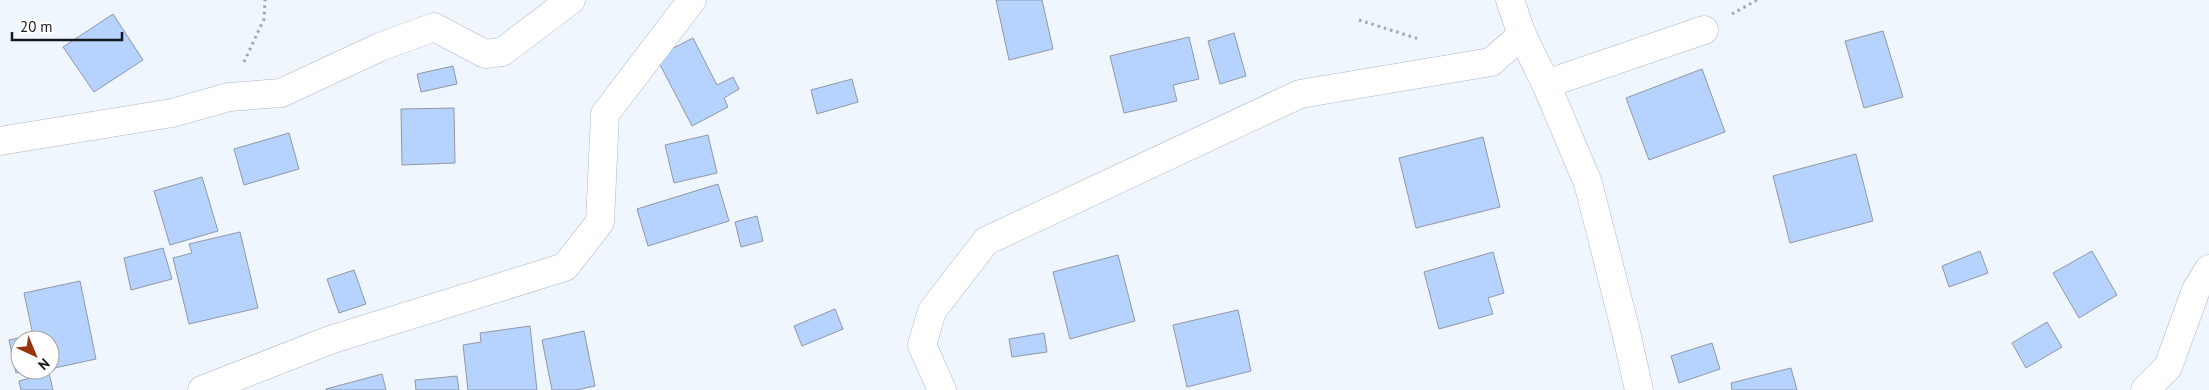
<svg xmlns="http://www.w3.org/2000/svg" width="2209" height="390" viewBox="0 0 2209 390" font-family="'PT Sans',sans-serif">
  <style>
    .building { fill: #b5d3fe; stroke: #9098a4 }
    .lines { fill: none; stroke-linecap: round; stroke-linejoin: round }
    .minor-casing { stroke: #afb7c3; stroke-width: 29 }
    .path { stroke: #a1a6ac; stroke-width: 3; stroke-dasharray: 2.5 4; stroke-linecap: butt }
    .minor { stroke: #fff; stroke-width: 28 }
  </style>
  <rect width="100%" height="100%" fill="#f0f6fd"/>
  <g class="building">
    <path d="M 996,0 L 1042,0 L 1053,49 L 1009,60 Z"/>
    <path d="M 113,14 L 143,60 L 94,92 L 63,47 Z"/>
    <path d="M 1883,31 L 1903,97 L 1864,108 L 1845,41 Z"/>
    <path d="M 1234,33 L 1246,76 L 1220,84 L 1208,41 Z"/>
    <path d="M 1189,37 L 1199,79 L 1173,85 L 1177,101 L 1124,113 L 1110,56 Z"/>
    <path d="M 693,38 L 717,85 L 733,77 L 739,89 L 724,98 L 728,107 L 692,126 L 656,57 Z"/>
    <path d="M 453,66 L 457,84 L 421,92 L 417,74 Z"/>
    <path d="M 1702,69 L 1725,132 L 1649,160 L 1626,98 Z"/>
    <path d="M 852,79 L 858,102 L 817,114 L 811,90 Z"/>
    <path d="M 454,108 L 455,163 L 402,165 L 401,109 Z"/>
    <path d="M 289,133 L 299,169 L 244,185 L 234,149 Z"/>
    <path d="M 708,135 L 717,173 L 674,183 L 665,145 Z"/>
    <path d="M 1483,137 L 1500,207 L 1416,228 L 1399,158 Z"/>
    <path d="M 1856,154 L 1873,221 L 1790,243 L 1773,176 Z"/>
    <path d="M 202,177 L 218,231 L 170,245 L 154,191 Z"/>
    <path d="M 718,184 L 729,221 L 648,246 L 637,209 Z"/>
    <path d="M 757,216 L 763,241 L 741,247 L 735,222 Z"/>
    <path d="M 240,232 L 258,308 L 189,324 L 173,258 L 192,253 L 189,244 Z"/>
    <path d="M 163,248 L 172,279 L 131,290 L 124,258 Z"/>
    <path d="M 1980,251 L 1988,273 L 1949,287 L 1942,266 Z"/>
    <path d="M 2092,251 L 2117,295 L 2079,318 L 2053,273 Z"/>
    <path d="M 1493,252 L 1504,293 L 1488,298 L 1493,314 L 1439,329 L 1424,272 Z"/>
    <path d="M 1118,255 L 1135,321 L 1070,339 L 1053,272 Z"/>
    <path d="M 354,270 L 366,304 L 339,313 L 327,279 Z"/>
    <path d="M 80,281 L 96,359 L 50,369 L 50,340 L 34,340 L 24,293 Z"/>
    <path d="M 835,309 L 843,329 L 802,346 L 794,326 Z"/>
    <path d="M 1238,310 L 1251,371 L 1187,387 L 1173,325 Z"/>
    <path d="M 2047,322 L 2062,347 L 2026,368 L 2012,343 Z"/>
    <path d="M 530,326 L 537,390 L 468,390 L 463,345 L 481,342 L 480,333 Z"/>
    <path d="M 584,331 L 595,386 L 576,390 L 552,390 L 542,340 Z"/>
    <path d="M 1044,333 L 1047,352 L 1012,357 L 1009,339 Z"/>
    <path d="M 27,336 L 28,340 L 20,340 L 20,370 L 30,370 L 16,373 L 9,340 Z"/>
    <path d="M 1712,343 L 1720,369 L 1679,383 L 1671,356 Z"/>
    <path d="M 1791,368 L 1797,390 L 1732,390 L 1731,383 Z"/>
    <path d="M 49,373 L 53,390 L 21,390 L 19,381 Z"/>
    <path d="M 382,374 L 386,390 L 326,390 L 326,389 Z"/>
    <path d="M 457,376 L 459,390 L 416,390 L 415,380 Z"/>
  </g>
  <g class="lines">
    <defs>
      <g id="minor">
        <path d="M 1510,0 L 1522,35 L 1546,84 L 1588,183 L 1626,332 L 1639,390"/>
        <path d="M 1546,84 L 1704,30"/>
        <path d="M 0,141 L 172,113 L 229,97 L 281,93 L 380,47 L 434,27 L 485,54 L 502,52 L 571,0"/>
        <path d="M 202,390 L 330,340 L 565,267 L 600,222 L 605,114 L 692,0"/>
        <path d="M 942,390 L 922,345 L 932,311 L 986,241 L 1300,94 L 1491,62 L 1522,35"/>
        <path d="M 2145,390 L 2168,367 L 2196,290 L 2209,269"/>
      </g>
    </defs>
    <use href="#minor" class="minor-casing"/>
    <g class="path">
      <path d="M 1732,14 L 1757,0"/>
      <path d="M 1359,20 L 1419,39"/>
      <path d="M 244,62 L 264,19 L 265,0"/>
    </g>
    <use href="#minor" class="minor"/>
  </g>
  <g transform="translate(35 355) rotate(136)"><circle r="24" fill="#ffffff" stroke="#a1a3a4"/>
  <path d="M0-4L9 19L0 12L-9 19Z" fill="#99330f"/>
  <text y="-8" font-size="14" font-weight="bold" text-anchor="middle" fill="#15181c">N</text>
  </g>
  <path d="M12 32v8h110v-8" fill="none" stroke="#15181c" stroke-width="2.5"/>
  <text x="20" y="32" font-size="15" fill="#15181c" stroke="#ffffff" stroke-width="4" paint-order="stroke">20 m</text>
</svg>
